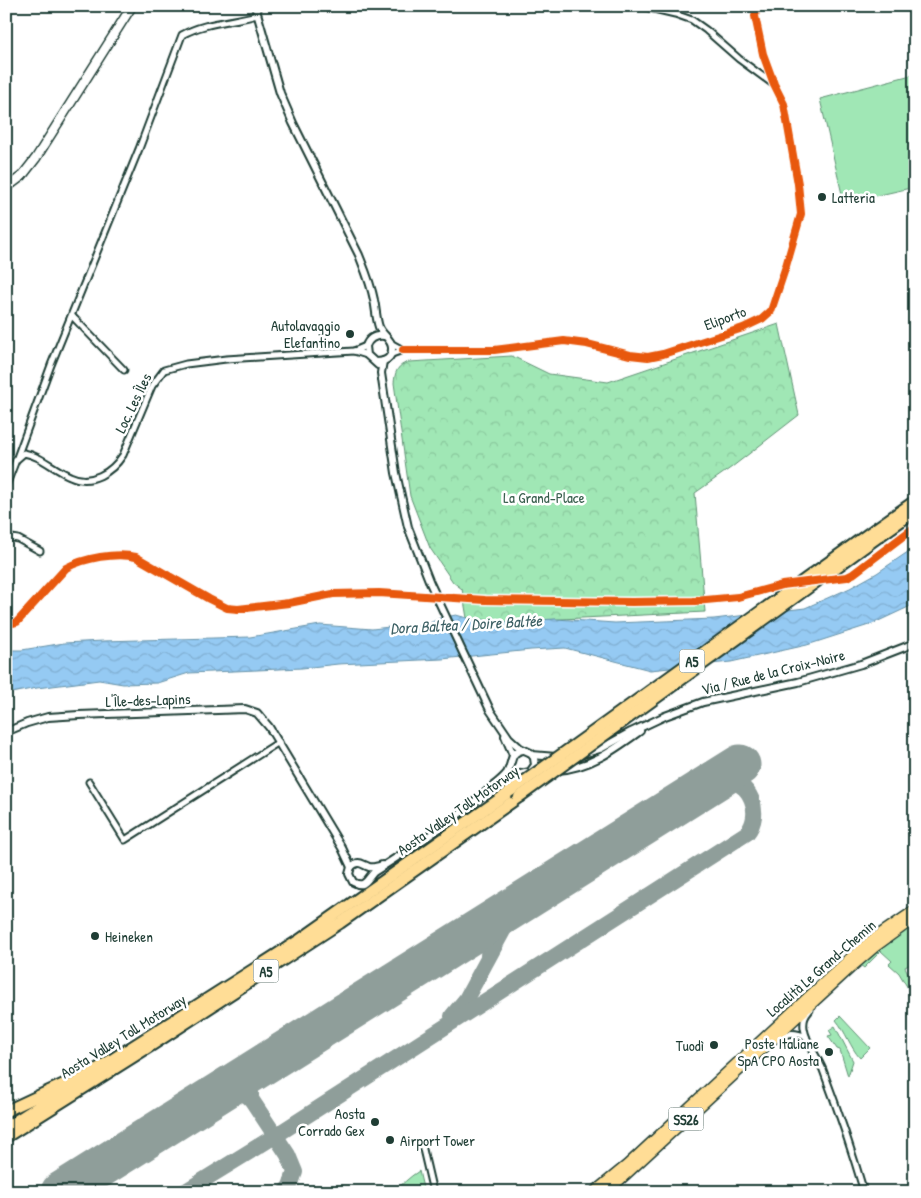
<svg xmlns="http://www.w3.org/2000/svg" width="921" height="1198" viewBox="0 0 921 1198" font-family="'Patrick Hand',sans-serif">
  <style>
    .grass { fill: #a0e7b5; stroke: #609274 }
    .forest { fill: url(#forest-crowns); stroke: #609274 }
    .water { fill: url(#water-waves); stroke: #6692a7 }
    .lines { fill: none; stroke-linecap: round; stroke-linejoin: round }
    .taxiway { stroke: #8f9e9a; stroke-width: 16 }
    .runway { stroke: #8f9e9a; stroke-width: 41 }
    .minor-casing { stroke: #1f3d34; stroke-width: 9 }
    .tertiary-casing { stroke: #1f3d34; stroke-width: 10 }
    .secondary-casing { stroke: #1f3d34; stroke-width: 11 }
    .primary-casing { stroke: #1f3d34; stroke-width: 12 }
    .motorway-casing { stroke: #1f3d34; stroke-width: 14 }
    .minor { stroke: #fff; stroke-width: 5 }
    .tertiary { stroke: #fff; stroke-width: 6 }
    .secondary { stroke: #fff; stroke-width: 8 }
    .primary { stroke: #ffdd96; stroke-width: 9 }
    .motorway { stroke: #ffdd96; stroke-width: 10 }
    .motorway-bridge-casing { stroke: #1f3d34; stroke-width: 14; stroke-linecap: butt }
    .motorway-bridge { stroke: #ffdd96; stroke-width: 10 }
    .cycleway-casing { stroke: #fff; stroke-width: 11 }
    .cycleway { stroke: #e8590c; stroke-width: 8 }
    .poi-dot { fill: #1f3d34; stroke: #fff; stroke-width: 2 }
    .labels { text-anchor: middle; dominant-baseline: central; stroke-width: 5; stroke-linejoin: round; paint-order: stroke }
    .shield { fill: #fff; stroke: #627771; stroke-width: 1 }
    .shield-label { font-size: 14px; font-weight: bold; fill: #1f3d34 }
    .poi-label { font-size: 15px; fill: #1f3d34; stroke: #fff; text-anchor: end }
    .street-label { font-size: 15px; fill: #1f3d34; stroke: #fff }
    .park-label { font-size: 15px; fill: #395f4e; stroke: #fff }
    .water-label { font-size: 16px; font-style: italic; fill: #3c6064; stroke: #fff }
  </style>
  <defs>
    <pattern id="forest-crowns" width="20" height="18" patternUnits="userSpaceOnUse" patternTransform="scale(1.25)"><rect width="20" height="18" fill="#a0e7b5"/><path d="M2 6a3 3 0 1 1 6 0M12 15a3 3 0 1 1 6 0" fill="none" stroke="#89c79c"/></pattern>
    <pattern id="water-waves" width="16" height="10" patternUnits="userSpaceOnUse" patternTransform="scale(1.25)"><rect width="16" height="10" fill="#95caf3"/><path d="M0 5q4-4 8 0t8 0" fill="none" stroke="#80aed1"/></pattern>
  </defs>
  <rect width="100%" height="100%" fill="#fff"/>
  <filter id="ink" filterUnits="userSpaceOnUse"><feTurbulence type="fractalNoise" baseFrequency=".02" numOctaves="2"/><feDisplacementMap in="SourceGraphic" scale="10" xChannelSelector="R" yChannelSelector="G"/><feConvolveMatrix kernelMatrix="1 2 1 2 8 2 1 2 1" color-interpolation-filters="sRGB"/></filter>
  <g filter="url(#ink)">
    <g class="grass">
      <path d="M 915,74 L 915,187 L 844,203 L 820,99 Z"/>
      <path d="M 912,927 L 915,930 L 915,935 L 912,937 L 915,943 L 915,962 L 905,967 L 915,987 L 909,990 L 899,973 L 889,964 L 892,961 L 881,951 L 864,968 L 860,965 L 882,945 Z"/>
      <path d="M 840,1016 L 870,1048 L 860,1058 C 850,1047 846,1032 836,1020 Z"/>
      <path d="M 835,1026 L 853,1061 L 848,1076 L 840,1050 L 837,1049 L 828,1036 L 832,1035 L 829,1030 Z"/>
      <path d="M 419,1171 L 424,1192 L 393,1192 C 402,1185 409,1177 419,1171 Z"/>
    </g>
    <path class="forest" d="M 779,324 L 799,415 L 732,467 L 695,493 L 705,612 L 500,622 L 467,618 L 462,589 L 453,582 L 430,548 L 410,496 L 394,383 C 395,372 397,365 409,362 L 512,356 L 549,374 L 608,382 Z"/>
    <path class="water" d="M 915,547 L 915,604 L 872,624 L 807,645 L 731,662 L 650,670 L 565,648 L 531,650 L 442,659 L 338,664 L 302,668 L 189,673 L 157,683 L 123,684 L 99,680 L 37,688 L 6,694 L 6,650 L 22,650 L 64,643 L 103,641 L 250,637 L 320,625 L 372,629 L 398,626 L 424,626 L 440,618 L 456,615 L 467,618 L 500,622 L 556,619 L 615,623 L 714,619 L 805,608 L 850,588 L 877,573 Z"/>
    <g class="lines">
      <g class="taxiway">
        <path d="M 468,936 C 477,932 485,935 489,944 L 488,956"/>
        <path d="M 452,1016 L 466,999 L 504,929 L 533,895"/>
        <path d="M 258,1068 L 251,1082 L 251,1099 L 288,1155 L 295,1172 L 290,1186 L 285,1192"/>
        <path d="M 216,1094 C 229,1091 240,1089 251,1099"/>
        <path d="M 184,1192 L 275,1136 L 747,833 C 763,814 751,780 724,781 C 717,781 711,784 705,787"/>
      </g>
      <path class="runway" d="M 61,1192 L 740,765"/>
      <defs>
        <g id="minor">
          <path d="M 641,6 L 675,14 L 692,20 L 706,30 L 739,59 L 773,84"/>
          <path d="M 72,316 L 124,370"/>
          <path d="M 366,346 L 354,351 L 367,355"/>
          <path d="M 403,350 L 494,350 L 564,341 L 587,344 L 630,355 L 648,357 L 663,354 L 743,328 L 762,319 L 771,311 L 786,266 L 801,214 L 798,184 L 784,104 L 774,84 L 763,54 L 755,16 L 757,6"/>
          <path d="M 392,354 L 403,350 L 392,344"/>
          <path d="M 16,460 L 51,365 L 139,149 L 182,35 C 205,22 232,22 257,15"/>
          <path d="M 6,486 L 16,460 L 24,453 C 42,456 53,469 70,476 C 91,486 112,472 123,455 L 152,386 L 164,370 L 186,364 L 226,359 L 354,351"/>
          <path d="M 6,537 L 18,539 L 40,551"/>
          <path d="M 89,782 L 125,840 L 279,742"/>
          <path d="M 810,1010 C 805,1016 803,1020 804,1028 C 806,1043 817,1055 823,1070 C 838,1110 852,1151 864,1192"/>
          <path d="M 778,1039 C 789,1032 795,1032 806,1037"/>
          <path d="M 422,1145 L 433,1192"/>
          <path d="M 914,1192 L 915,1191"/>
        </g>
        <g id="tertiary">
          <path d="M 255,6 L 280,93 L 293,123 L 359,255 C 365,270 371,284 374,300 C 376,309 376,318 379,327 C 382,335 393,340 392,349 C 392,359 384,362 376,362"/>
          <path d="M 383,361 L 381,373 L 396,473 L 408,527 L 430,583 L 490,710 L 509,738 L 520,748 L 531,753 L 534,758 L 535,765 L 530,772 L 516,775 L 493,787"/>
          <path d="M 378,365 L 367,355 L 366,346 C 369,338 375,335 384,336"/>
          <path d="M 6,732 L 27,723 L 48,717 L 79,715 L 245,709 L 257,713 L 269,727 L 342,848 L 351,867"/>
          <path d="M 505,736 L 513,755"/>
          <path d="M 532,755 L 556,757"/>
          <path d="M 580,755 L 600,749 L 631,732 L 665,716 L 703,702 L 798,682 L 861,664 L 915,643"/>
          <path d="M 558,770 C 590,768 615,749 640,731"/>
          <path d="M 351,867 L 349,874 L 353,882 C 365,889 367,879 374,872 C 415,846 456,819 493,786 C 498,782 503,778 507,773 C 513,763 509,752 523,750"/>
          <path d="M 351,867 C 359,860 361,864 369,867 C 373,868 379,866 382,865"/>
        </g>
        <path id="secondary" d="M 6,188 L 22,176 L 36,158 L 132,6"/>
        <g id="primary">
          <path d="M 594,1192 L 627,1165 L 852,956 L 871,940 L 915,910"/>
          <path d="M 607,1192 L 854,965 L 875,947 L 915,918"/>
        </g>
        <g id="motorway">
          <path d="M 875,529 L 915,501"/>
          <path d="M 881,535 L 915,511"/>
          <path d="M 6,1111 L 66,1083"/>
          <path d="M 6,1127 L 298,941 L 508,793"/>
          <path d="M 6,1137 L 152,1045 L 340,923 L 519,797"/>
        </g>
      </defs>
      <use href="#minor" class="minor-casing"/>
      <use href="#tertiary" class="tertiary-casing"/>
      <use href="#secondary" class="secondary-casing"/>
      <use href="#primary" class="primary-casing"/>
      <use href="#motorway" class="motorway-casing"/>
      <use href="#minor" class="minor"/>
      <use href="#tertiary" class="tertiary"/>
      <use href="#secondary" class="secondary"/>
      <use href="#primary" class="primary"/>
      <use href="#motorway" class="motorway"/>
      <defs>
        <g id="motorway-bridge">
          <path d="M 508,793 L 875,529"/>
          <path d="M 519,797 L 881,535"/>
        </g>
      </defs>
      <use href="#motorway-bridge" class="motorway-bridge-casing"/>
      <use href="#motorway-bridge" class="motorway-bridge"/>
      <defs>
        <g id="cycleway">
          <path d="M 403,350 L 494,350 L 564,341 L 587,344 L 630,355 L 648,357 L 663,354 L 743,328 L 762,319 L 771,311 L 786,266 L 801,214 L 798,184 L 784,104 L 774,84 L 763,54 L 755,16 L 757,6"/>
          <path d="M 6,625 L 17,622 L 66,568 C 84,558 116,552 136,557 L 209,599 L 227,608 L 238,609 L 289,603 L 333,594 L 379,593 L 485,600 L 632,602 L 695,601 L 738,597 L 782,585 L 847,577 L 853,574 L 915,527"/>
        </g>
      </defs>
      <use href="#cycleway" class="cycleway-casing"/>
      <use href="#cycleway" class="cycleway"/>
    </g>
  </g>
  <g class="poi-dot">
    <circle cx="822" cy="197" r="5"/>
    <circle cx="350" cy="334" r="5"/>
    <circle cx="95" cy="936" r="5"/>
    <circle cx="714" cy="1045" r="5"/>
    <circle cx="829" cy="1052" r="5"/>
    <circle cx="375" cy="1122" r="5"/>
    <circle cx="390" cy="1140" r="5"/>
  </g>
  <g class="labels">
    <g class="shield">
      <rect x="679.5" y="649.5" width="25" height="23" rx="4"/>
      <rect x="253.5" y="959.5" width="25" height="23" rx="4"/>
      <rect x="668.5" y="1107.5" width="35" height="23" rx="4"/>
    </g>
    <g class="shield-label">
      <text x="692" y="661">A5</text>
      <text x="266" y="971">A5</text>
      <text x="686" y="1119">SS26</text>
    </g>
    <g class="poi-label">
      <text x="832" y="197" text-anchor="start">Latteria</text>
      <text x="340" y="325">Autolavaggio<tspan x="340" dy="17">Elefantino</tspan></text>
      <text x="105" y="936" text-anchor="start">Heineken</text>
      <text x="819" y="1043">Poste Italiane<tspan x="819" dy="17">SpA CPO Aosta</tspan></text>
      <text x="704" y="1045">Tuodì</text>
      <text x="365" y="1113">Aosta<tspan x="365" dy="17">Corrado Gex</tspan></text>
      <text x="400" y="1140" text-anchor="start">Airport Tower</text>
    </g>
    <g class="street-label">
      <text transform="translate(725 318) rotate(-20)">Eliporto</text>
      <text transform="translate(133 403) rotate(-64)">Loc. Les Îles</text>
      <text transform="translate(773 672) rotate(-14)">Via / Rue de la Croix-Noire</text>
      <text transform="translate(148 700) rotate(-2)">L'Île-des-Lapins</text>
      <text transform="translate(458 810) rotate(-35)">Aosta Valley Toll Motorway</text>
      <text transform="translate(821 968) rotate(-41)">Località Le Grand-Chemin</text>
      <text transform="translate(123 1036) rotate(-32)">Aosta Valley Toll Motorway</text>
    </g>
    <g class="park-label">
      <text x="544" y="497">La Grand-Place</text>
    </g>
    <g class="water-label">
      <text transform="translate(466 624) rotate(-3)">Dora Baltea / Doire Baltée</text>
    </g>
  </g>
  <rect width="921" height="1198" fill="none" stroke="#fff" stroke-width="25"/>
  <rect x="12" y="12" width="896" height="1173" fill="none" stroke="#1f3d34" stroke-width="2" filter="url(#ink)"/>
</svg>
